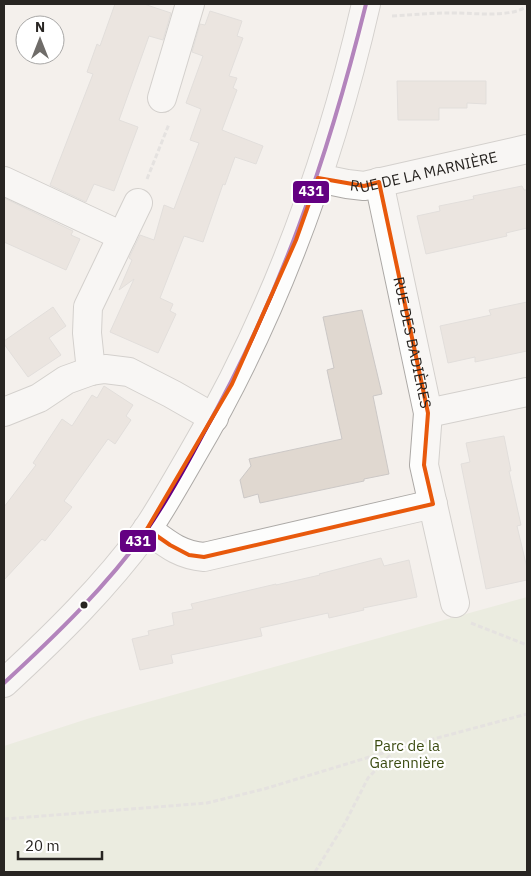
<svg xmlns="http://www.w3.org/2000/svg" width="531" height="876" viewBox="0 0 531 876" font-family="'IBM Plex Sans',sans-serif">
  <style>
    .green { fill: #e1e6d1 }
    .building { fill: #e0d8d0; stroke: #ccc8c6 }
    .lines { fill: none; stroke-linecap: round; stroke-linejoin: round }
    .minor-casing { stroke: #aca9a6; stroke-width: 30 }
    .path { stroke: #d2d1d0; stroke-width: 3; stroke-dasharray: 5 2.5; stroke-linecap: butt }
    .minor { stroke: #fdfdfc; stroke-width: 28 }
    .bus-1-casing { stroke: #fff; stroke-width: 8 }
    .bus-1 { stroke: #640082; stroke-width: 4 }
    .marked { fill: none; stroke: #e8590c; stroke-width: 4; stroke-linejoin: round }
    .bus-dot { fill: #282522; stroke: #fff; stroke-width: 2 }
    .labels { text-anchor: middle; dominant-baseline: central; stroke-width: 4.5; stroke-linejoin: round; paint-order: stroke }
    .street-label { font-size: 15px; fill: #282522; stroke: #fff }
    .park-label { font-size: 15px; fill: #3c4c12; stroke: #fff }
    .line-badge { stroke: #fff; stroke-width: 2 }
    .badge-label { font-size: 14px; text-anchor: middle; font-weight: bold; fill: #fff }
  </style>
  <rect width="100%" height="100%" fill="#f4f0ec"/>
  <path class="green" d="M 527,597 L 527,872 L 4,872 L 4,746 L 90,718 Z"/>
  <g class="building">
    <path d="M 115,4 L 144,4 L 171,13 L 163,40 L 149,36 L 119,120 L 138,127 L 114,191 L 94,184 L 86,202 L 50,185 L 93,74 L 87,72 L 97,44 L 100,46 Z"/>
    <path d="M 210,11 L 242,21 L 237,36 L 243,38 L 229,76 L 237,78 L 233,88 L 237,90 L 222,130 L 263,146 L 256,164 L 235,157 L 225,185 L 223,184 L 203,242 L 184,236 L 160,298 L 173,304 L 170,311 L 176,314 L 158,353 L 110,332 L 134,279 L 119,290 L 132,260 L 129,258 L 140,235 L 154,240 L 164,205 L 174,209 L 199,143 L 190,140 L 201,109 L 186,103 L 203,56 L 192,52 L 200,24 L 205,25 Z"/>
    <path d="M 397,81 L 486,81 L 486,104 L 467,103 L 467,108 L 439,108 L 439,120 L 398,120 Z"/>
    <path d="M 522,186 L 524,190 L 527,190 L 527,228 L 506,233 L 507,236 L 426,254 L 417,216 L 440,211 L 439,206 L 474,199 L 473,196 Z"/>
    <path d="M 4,198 L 73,231 L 71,235 L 80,239 L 66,270 L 4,242 Z"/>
    <path d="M 527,302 L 527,351 L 475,362 L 475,357 L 448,363 L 440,326 L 491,315 L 489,310 Z"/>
    <path d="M 53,307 L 66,326 L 49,338 L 61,355 L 28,377 L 4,344 L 4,341 Z"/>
    <path d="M 362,310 L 382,394 L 373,396 L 389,474 L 364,479 L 364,481 L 260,503 L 258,494 L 244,498 L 240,480 L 251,466 L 249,459 L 342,439 L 327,370 L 334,368 L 323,317 Z"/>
    <path d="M 104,386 L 133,405 L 126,416 L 131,420 L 115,444 L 108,439 L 64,501 L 72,507 L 45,541 L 42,539 L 4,580 L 4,507 L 36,465 L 33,463 L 62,419 L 72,426 L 92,395 L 97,398 Z"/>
    <path d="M 504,436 L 511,471 L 509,471 L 521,525 L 517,526 L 527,568 L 527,580 L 486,589 L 461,464 L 470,462 L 466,443 Z"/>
    <path d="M 381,558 L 384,566 L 409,560 L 417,597 L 363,608 L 364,610 L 329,618 L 328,613 L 260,628 L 262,636 L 171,655 L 173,663 L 140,670 L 132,639 L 149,635 L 148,631 L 174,625 L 172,613 L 193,609 L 191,604 L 276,584 L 276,585 L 320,575 L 319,574 Z"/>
  </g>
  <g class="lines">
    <defs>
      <g id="minor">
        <path d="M 162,98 L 190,4"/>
        <path id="s1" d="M 318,178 L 347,184 L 364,186 L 527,149"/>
        <path d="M 4,181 L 122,236"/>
        <path id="s2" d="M 379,182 L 428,413 L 424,465 L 455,603"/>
        <path d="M 91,371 L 87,333 L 88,307 L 138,203"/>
        <path d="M 4,412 L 39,398 L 66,380 L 91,371 L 105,369 L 129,372 L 172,394 L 214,418"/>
        <path d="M 428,413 L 527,392"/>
        <path d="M 147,529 C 166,543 179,555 204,557 L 433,504"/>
        <path d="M 4,683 C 55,636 105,587 146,531 C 163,506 178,479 193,453 C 275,314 330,161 366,4"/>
      </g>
    </defs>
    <use href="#minor" class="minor-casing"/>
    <g class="path">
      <path d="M 392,16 C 411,15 429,13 447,13 C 469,12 510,19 527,6"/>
      <path d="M 147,179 L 169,124"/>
      <path d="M 471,623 L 527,645"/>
      <path d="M 4,819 L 207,803 L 264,789 L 396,749 L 527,714"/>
      <path d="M 315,872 L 345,823 L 368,778 L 395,750"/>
    </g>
    <use href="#minor" class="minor"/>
    <defs>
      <path id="bus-1" d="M 4,683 C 55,636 106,587 146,531 C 167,501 185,468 202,436 C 280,298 328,157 366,4"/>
    </defs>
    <use href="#bus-1" class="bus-1-casing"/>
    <use href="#bus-1" class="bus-1"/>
  </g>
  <path d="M0 0H531V876H0ZM 318,178 L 364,186 L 379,182 L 428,413 L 424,465 L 433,504 L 204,557 L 189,555 L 170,545 L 147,529 L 232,384 L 296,240 Z" fill="#f4f0ec" fill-opacity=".55" fill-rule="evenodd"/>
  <path class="marked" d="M 318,178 L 364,186 L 379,182 L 428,413 L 424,465 L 433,504 L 204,557 L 189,555 L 170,545 L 147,529 L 232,384 L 296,240 Z"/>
  <circle class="bus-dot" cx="84" cy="605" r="4.5"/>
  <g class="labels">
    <g class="street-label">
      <text stroke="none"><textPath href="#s1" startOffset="108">RUE DE LA MARNIÈRE</textPath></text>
      <text stroke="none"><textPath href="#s2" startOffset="164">RUE DES BADIÈRES</textPath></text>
    </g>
    <g class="park-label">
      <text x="407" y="745">Parc de la<tspan x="407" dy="17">Garennière</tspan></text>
    </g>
  </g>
  <g class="line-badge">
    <rect x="292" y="180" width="38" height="24" rx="5" fill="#640082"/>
    <rect x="119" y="529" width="38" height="24" rx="5" fill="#640082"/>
  </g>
  <g class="badge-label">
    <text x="311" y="196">431</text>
    <text x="138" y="546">431</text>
  </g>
  <rect width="531" height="876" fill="none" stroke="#282522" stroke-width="10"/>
  <g transform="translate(40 40)"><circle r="24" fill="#ffffff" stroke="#a9a8a7"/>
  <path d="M0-4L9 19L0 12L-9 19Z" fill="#6f6c69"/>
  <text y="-8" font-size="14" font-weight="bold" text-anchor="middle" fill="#282522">N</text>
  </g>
  <path d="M18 851v8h84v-8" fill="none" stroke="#282522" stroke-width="2.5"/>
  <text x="25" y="851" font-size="15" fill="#282522" stroke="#ffffff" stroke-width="4" paint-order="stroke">20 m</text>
</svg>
